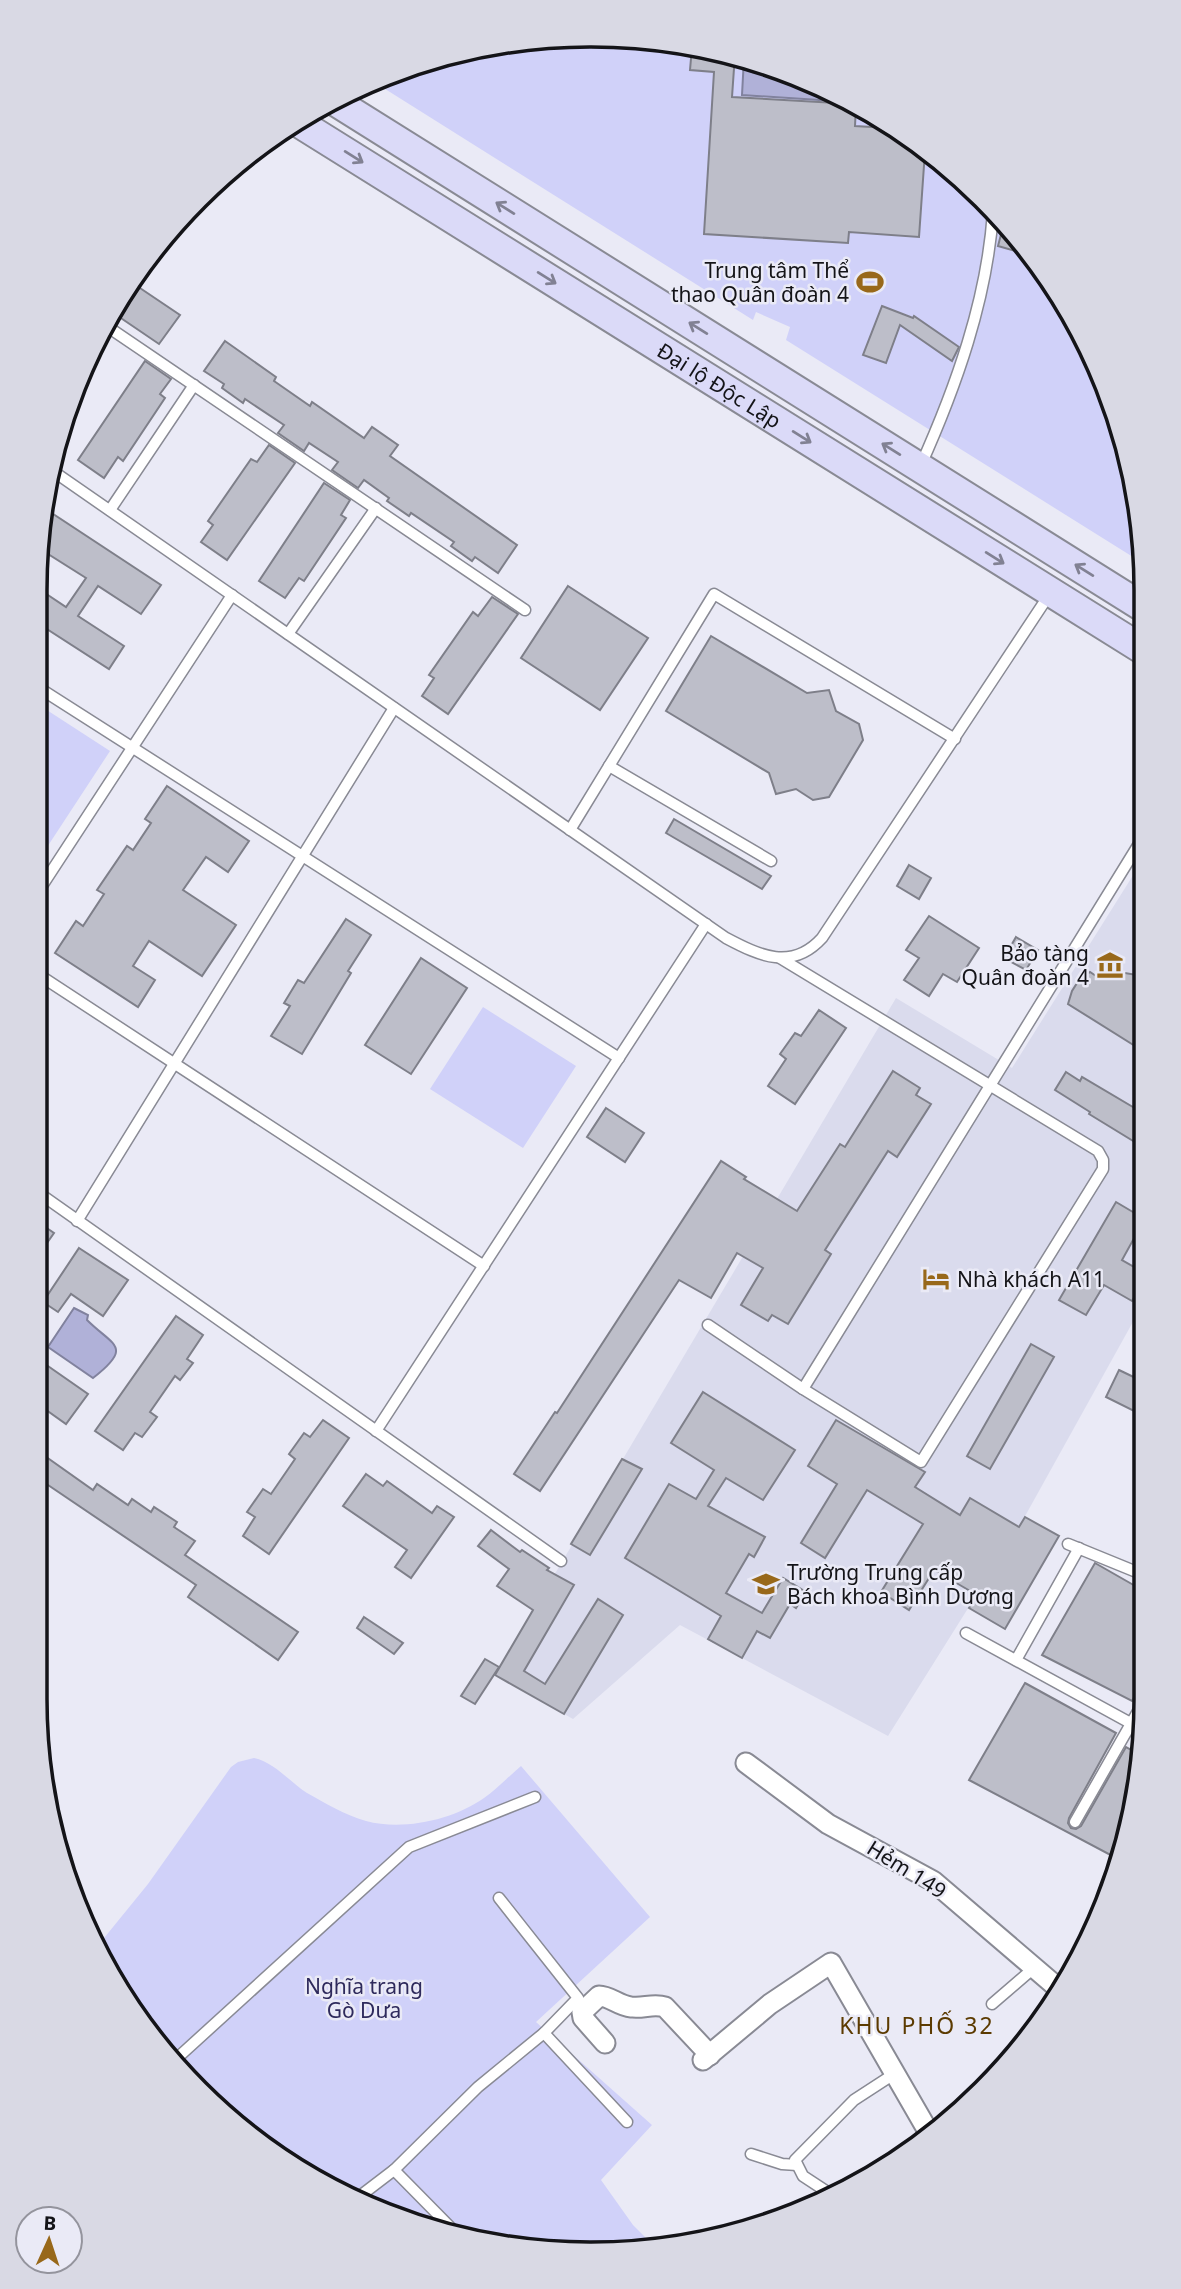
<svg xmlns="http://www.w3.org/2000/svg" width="1181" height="2289" viewBox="0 0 1181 2289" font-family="'Noto Sans',sans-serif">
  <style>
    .built { fill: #dadbed }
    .green { fill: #d0d1f9 }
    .water { fill: #b0b1d8; stroke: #81829e; stroke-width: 2 }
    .building { fill: #bdbec9; stroke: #7e7f89; stroke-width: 2 }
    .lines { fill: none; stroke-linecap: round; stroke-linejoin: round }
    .service-casing { stroke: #898a94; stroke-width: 13 }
    .minor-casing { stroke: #898a94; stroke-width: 23 }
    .secondary-casing { stroke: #898a94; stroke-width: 32 }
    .service { stroke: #fff; stroke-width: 10 }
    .minor { stroke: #fff; stroke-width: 19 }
    .secondary { stroke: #dbdaf8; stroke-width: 28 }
    .oneway { stroke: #818193 }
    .labels { text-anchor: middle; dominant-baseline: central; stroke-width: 5; stroke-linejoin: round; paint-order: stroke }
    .poi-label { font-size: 21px; fill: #141418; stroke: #eaeaf6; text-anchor: end }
    .street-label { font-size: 21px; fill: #141418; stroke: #eaeaf6 }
    .park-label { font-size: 21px; fill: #2e2a5c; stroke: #eaeaf6 }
    .neighbourhood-label { font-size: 23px; letter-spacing: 2px; fill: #5c3b01; stroke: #eaeaf6 }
    .rim { fill: none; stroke: #141418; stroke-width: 3.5 }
  </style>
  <rect width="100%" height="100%" fill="#eaeaf6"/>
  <path class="built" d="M 1142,861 L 1144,1302 L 1019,1527 L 888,1736 L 680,1625 L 573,1719 L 495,1675 L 896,998 L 1012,1068 Z"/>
  <g class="green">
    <path d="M 627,36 L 735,54 L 837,92 L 956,173 L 1031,253 L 1104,378 L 1141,518 L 1141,562 L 786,340 L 790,327 L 756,312 L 753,320 L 374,82 L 412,64 L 518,40 Z"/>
    <path d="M 36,703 L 110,751 L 36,864 Z"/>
    <path d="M 483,1007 L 576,1066 L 523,1148 L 430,1089 Z"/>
    <path d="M 254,1758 C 274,1762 290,1782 307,1793 C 325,1803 345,1815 366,1821 C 403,1831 453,1820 484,1798 C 497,1789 509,1776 521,1766 L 650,1917 L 536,2022 L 652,2125 L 601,2180 L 633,2225 L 656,2248 L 627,2253 L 447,2235 L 282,2161 L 150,2037 L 100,1943 L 148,1884 L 231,1767 L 238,1762 Z"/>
  </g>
  <g class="water">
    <path d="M 744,58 L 837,92 L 850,102 L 742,95 Z"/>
    <path d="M 74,1308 L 88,1315 L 87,1320 C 113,1346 134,1346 93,1378 L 48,1347 Z"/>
  </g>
  <g class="building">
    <path d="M 692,47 L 735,54 L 732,97 L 854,104 L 856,106 L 855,126 L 889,128 L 925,151 L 919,237 L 849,232 L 848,243 L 704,234 L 714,72 L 690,70 Z"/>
    <path d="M 1004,223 L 1031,253 L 1033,256 L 998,246 Z"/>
    <path d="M 131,282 L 180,315 L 159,344 L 112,312 Z"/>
    <path d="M 882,306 L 913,318 L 914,316 L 959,347 L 952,361 L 900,325 L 886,363 L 863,355 Z"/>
    <path d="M 225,341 L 276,377 L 274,381 L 310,406 L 312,402 L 364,438 L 372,427 L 398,445 L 390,456 L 517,545 L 498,573 L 475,557 L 472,561 L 451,546 L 454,542 L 411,513 L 409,516 L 387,501 L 389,498 L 364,480 L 358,488 L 332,470 L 338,462 L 309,443 L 304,451 L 278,433 L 284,425 L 245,399 L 243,403 L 222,388 L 224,384 L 204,371 Z"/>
    <path d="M 145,361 L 171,379 L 160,394 L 165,398 L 123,461 L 118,457 L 104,478 L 78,460 Z"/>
    <path d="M 269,445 L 295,463 L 227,560 L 201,542 L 213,525 L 208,521 L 251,459 L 257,462 Z"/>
    <path d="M 324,483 L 350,500 L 341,515 L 346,518 L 304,581 L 299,578 L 285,598 L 259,581 Z"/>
    <path d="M 44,508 L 161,585 L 141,614 L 98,586 L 78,616 L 124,646 L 109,669 L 36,622 L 36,587 L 66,607 L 86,578 L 37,547 Z"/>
    <path d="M 568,586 L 648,638 L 600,710 L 521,658 Z"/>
    <path d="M 492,597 L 518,614 L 448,714 L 422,696 L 434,678 L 429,675 L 473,612 L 478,616 Z"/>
    <path d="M 711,636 L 807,693 L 829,690 L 836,711 L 859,724 L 863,740 L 829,797 L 813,800 L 796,789 L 776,794 L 769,773 L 666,711 Z"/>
    <path d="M 167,786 L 249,841 L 228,872 L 206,857 L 183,890 L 236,925 L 202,976 L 149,941 L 133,966 L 155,980 L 138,1007 L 55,953 L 76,921 L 83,926 L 104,894 L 97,890 L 127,846 L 133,850 L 151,823 L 145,819 Z"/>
    <path d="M 674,819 L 771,876 L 762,889 L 666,833 Z"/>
    <path d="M 909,865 L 931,878 L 919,899 L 897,886 Z"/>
    <path d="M 929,916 L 979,948 L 957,982 L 943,974 L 929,996 L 904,980 L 919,958 L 906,950 Z"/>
    <path d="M 346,919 L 371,935 L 348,971 L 351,973 L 302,1054 L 271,1036 L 290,1006 L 284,1003 L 298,980 L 304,983 Z"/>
    <path d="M 1016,937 L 1038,950 L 1026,970 L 1004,958 Z"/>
    <path d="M 421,958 L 467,988 L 411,1074 L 365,1045 Z"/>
    <path d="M 1101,969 L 1109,973 L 1119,972 L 1143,976 L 1143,1051 L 1068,1004 L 1072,991 L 1079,980 L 1090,972 L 1096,976 Z"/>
    <path d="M 819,1010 L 846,1028 L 795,1104 L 768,1086 L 786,1059 L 780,1054 L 795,1033 L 801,1036 Z"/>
    <path d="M 893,1071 L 920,1088 L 916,1095 L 931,1104 L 897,1157 L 888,1151 L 825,1250 L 831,1254 L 788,1324 L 772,1315 L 768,1321 L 741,1305 L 763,1268 L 737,1253 L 711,1298 L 679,1280 L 540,1491 L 514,1474 L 555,1412 L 557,1413 L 721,1161 L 746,1177 L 744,1179 L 797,1211 L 840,1144 L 845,1147 Z"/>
    <path d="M 1066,1072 L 1080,1081 L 1082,1077 L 1143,1113 L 1143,1147 L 1089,1114 L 1090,1112 L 1055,1090 Z"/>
    <path d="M 606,1108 L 644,1133 L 625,1162 L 587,1137 Z"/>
    <path d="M 1116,1202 L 1143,1218 L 1143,1222 L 1122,1260 L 1143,1272 L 1143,1282 L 1132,1301 L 1104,1285 L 1086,1315 L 1059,1300 Z"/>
    <path d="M 35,1220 L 54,1233 L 35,1260 Z"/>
    <path d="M 79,1248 L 128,1280 L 103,1316 L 71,1294 L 58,1312 L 43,1302 Z"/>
    <path d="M 176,1316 L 203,1335 L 187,1359 L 193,1363 L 180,1380 L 175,1376 L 150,1412 L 157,1417 L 142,1437 L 135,1433 L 123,1450 L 95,1431 Z"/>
    <path d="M 1031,1344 L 1054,1357 L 990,1469 L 967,1456 Z"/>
    <path d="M 35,1357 L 88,1394 L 66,1424 L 35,1402 Z"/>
    <path d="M 1119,1370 L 1144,1382 L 1144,1416 L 1106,1397 Z"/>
    <path d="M 703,1392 L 795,1450 L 763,1500 L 726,1478 L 708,1506 L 765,1537 L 754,1557 L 749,1554 L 726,1593 L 762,1613 L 783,1578 L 806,1592 L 796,1608 L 790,1604 L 770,1638 L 757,1631 L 742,1658 L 708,1639 L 721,1616 L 625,1558 L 669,1484 L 696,1499 L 714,1470 L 671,1443 Z"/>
    <path d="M 323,1420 L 349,1438 L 269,1554 L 243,1536 L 255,1517 L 247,1512 L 263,1489 L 271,1494 L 295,1459 L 289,1454 L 304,1433 L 310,1437 Z"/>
    <path d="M 836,1420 L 925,1472 L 915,1487 L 960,1515 L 970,1498 L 1019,1527 L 1025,1517 L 1059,1536 L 1005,1629 L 969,1608 L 977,1595 L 934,1570 L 909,1610 L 881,1592 L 923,1524 L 867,1490 L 825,1558 L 801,1543 L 837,1484 L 808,1466 Z"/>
    <path d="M 35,1449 L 93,1490 L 97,1484 L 128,1505 L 132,1499 L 151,1512 L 154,1507 L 177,1522 L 174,1527 L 195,1541 L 185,1555 L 298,1632 L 278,1660 L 188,1597 L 196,1585 L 48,1485 L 46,1487 L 35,1480 Z"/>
    <path d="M 622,1459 L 642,1469 L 590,1555 L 571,1544 Z"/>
    <path d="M 366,1474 L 383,1486 L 387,1481 L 432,1513 L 437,1506 L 454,1517 L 411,1578 L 395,1567 L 407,1550 L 343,1506 Z"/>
    <path d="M 491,1530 L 520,1552 L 522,1550 L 549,1568 L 547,1570 L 574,1585 L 524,1671 L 545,1684 L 598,1599 L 623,1615 L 564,1714 L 495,1675 L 533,1610 L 497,1586 L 509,1569 L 478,1546 Z"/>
    <path d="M 1095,1563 L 1144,1591 L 1145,1678 L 1132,1701 L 1042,1655 Z"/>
    <path d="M 364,1617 L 403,1643 L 394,1654 L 357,1628 Z"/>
    <path d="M 485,1659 L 499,1667 L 475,1704 L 461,1696 Z"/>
    <path d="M 1025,1683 L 1116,1733 L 1069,1818 L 1068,1823 L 1071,1828 L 1076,1829 L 1081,1826 L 1126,1747 L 1141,1755 L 1127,1842 L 1120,1860 L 969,1780 Z"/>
  </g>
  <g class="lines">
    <defs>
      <g id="service">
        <path d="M 105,325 L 525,610"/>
        <path d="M 920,467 C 956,387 987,300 993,212"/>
        <path d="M 50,469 L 726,938 C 760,956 792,971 822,938 L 1049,595"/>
        <path d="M 110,510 L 194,385"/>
        <path d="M 288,634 L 376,508"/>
        <path d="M 36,686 L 619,1058"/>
        <path d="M 609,766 L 771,861"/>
        <path d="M 570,830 L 714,594 L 955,739"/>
        <path d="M 36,895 L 232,595"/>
        <path d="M 36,973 L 484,1266"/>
        <path d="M 36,1191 L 561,1561"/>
        <path d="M 77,1221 L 394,708"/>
        <path d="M 708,1325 L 803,1389 L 921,1462 L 1103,1169 L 1103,1160 L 1098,1151 L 780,958"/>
        <path d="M 803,1389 L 1142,839"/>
        <path d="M 376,1431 L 706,924"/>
        <path d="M 1068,1544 L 1144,1575"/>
        <path d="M 966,1633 L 1145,1731"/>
        <path d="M 1016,1660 L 1079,1548"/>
        <path d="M 1075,1822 L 1145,1699"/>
        <path d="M 992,2004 L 1035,1967"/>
        <path d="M 544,2033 L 627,2122"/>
        <path d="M 175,2060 L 409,1847 L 535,1797"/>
        <path d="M 751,2154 L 782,2164 L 797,2165"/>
        <path d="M 394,2170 L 459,2236"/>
        <path d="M 360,2196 L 394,2170 L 478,2087 L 544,2033 L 578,1998 L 499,1898"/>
        <path d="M 835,2197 L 803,2176 L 795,2160 L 854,2100 L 894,2074"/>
      </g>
      <g id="minor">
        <path d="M 746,1763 L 828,1824 L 933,1881 L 1058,1988"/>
        <path d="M 605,2043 L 583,2018 L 582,2012 L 599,1996 C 610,1996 619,2006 631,2007 C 643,2009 653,2003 665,2007 L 710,2055"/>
        <path d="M 703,2060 L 770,2004 L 831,1963 L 928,2131"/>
      </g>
      <g id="secondary">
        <path d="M 333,100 L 1141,606"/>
        <path id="s1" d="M 296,121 L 1142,649"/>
      </g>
    </defs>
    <use href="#service" class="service-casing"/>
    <use href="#minor" class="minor-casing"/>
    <use href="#secondary" class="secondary-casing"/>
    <use href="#service" class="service"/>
    <use href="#minor" class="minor"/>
    <use href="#secondary" class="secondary"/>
  </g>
  <defs><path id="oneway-shaft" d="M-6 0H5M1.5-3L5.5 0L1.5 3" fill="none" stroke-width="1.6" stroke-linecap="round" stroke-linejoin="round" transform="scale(1.75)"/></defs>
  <g class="oneway">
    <use href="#oneway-shaft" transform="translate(354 157) rotate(32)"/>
    <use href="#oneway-shaft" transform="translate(505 208) rotate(-148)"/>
    <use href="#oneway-shaft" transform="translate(547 278) rotate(32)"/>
    <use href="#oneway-shaft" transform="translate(698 328) rotate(-148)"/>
    <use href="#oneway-shaft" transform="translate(802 437) rotate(32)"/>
    <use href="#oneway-shaft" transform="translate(891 449) rotate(-148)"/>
    <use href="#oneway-shaft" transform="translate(995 558) rotate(32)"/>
    <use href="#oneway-shaft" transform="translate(1084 570) rotate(-148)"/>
  </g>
  <defs>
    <symbol id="stadium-bare" viewBox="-9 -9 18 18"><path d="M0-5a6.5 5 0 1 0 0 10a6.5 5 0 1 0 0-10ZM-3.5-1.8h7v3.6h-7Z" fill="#98681a" stroke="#eaeaf6" stroke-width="2.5" paint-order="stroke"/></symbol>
    <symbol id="museum-bare" viewBox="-9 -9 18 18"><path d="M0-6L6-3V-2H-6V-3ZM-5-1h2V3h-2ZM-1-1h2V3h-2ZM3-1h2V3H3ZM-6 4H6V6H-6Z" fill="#98681a" stroke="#eaeaf6" stroke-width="2.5" paint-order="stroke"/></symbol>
    <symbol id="hotel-bare" viewBox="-9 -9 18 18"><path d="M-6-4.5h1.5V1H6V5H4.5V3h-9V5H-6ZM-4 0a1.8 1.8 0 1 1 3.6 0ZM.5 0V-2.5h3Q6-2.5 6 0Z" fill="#98681a" stroke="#eaeaf6" stroke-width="2.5" paint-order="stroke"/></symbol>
    <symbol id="school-bare" viewBox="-9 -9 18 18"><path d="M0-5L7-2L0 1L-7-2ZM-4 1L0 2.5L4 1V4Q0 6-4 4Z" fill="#98681a" stroke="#eaeaf6" stroke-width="2.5" paint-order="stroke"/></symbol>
  </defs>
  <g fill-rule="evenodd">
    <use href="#stadium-bare" x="851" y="263" width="38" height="38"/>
    <use href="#museum-bare" x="1091" y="946" width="38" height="38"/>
    <use href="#hotel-bare" x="917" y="1260" width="38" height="38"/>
    <use href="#school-bare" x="747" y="1565" width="38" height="38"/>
  </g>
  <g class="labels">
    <g class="poi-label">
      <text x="849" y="270">Trung tâm Thể<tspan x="849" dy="24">thao Quân đoàn 4</tspan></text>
      <text x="1089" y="953">Bảo tàng<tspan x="1089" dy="24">Quân đoàn 4</tspan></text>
      <text x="957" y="1279" text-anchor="start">Nhà khách A11</text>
      <text x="787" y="1572" text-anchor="start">Trường Trung cấp<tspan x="787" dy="24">Bách khoa Bình Dương</tspan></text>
    </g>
    <g class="street-label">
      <text stroke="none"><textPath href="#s1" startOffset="499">Đại lộ Độc Lập</textPath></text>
      <text transform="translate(907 1869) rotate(32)">Hẻm 149</text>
    </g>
    <g class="park-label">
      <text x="364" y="1986">Nghĩa trang<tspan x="364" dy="24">Gò Dưa</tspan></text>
    </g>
    <g class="neighbourhood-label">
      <text x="917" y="2025">KHU PHỐ 32</text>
    </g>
  </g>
  <path d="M0 0H1181V2289H0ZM590 47H591A543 543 0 0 1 1134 590V1699A543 543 0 0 1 591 2242H590A543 543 0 0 1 47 1699V590A543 543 0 0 1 590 47Z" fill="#d9d9e4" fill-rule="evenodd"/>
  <path class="rim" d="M590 47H591A543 543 0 0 1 1134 590V1699A543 543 0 0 1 591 2242H590A543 543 0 0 1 47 1699V590A543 543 0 0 1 590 47Z"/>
  <g transform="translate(49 2240) rotate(3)"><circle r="33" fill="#eaeaf6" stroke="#94949d" stroke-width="2"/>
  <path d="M0-5L12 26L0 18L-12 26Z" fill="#98681a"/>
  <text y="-10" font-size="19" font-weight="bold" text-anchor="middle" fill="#141418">B</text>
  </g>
</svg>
